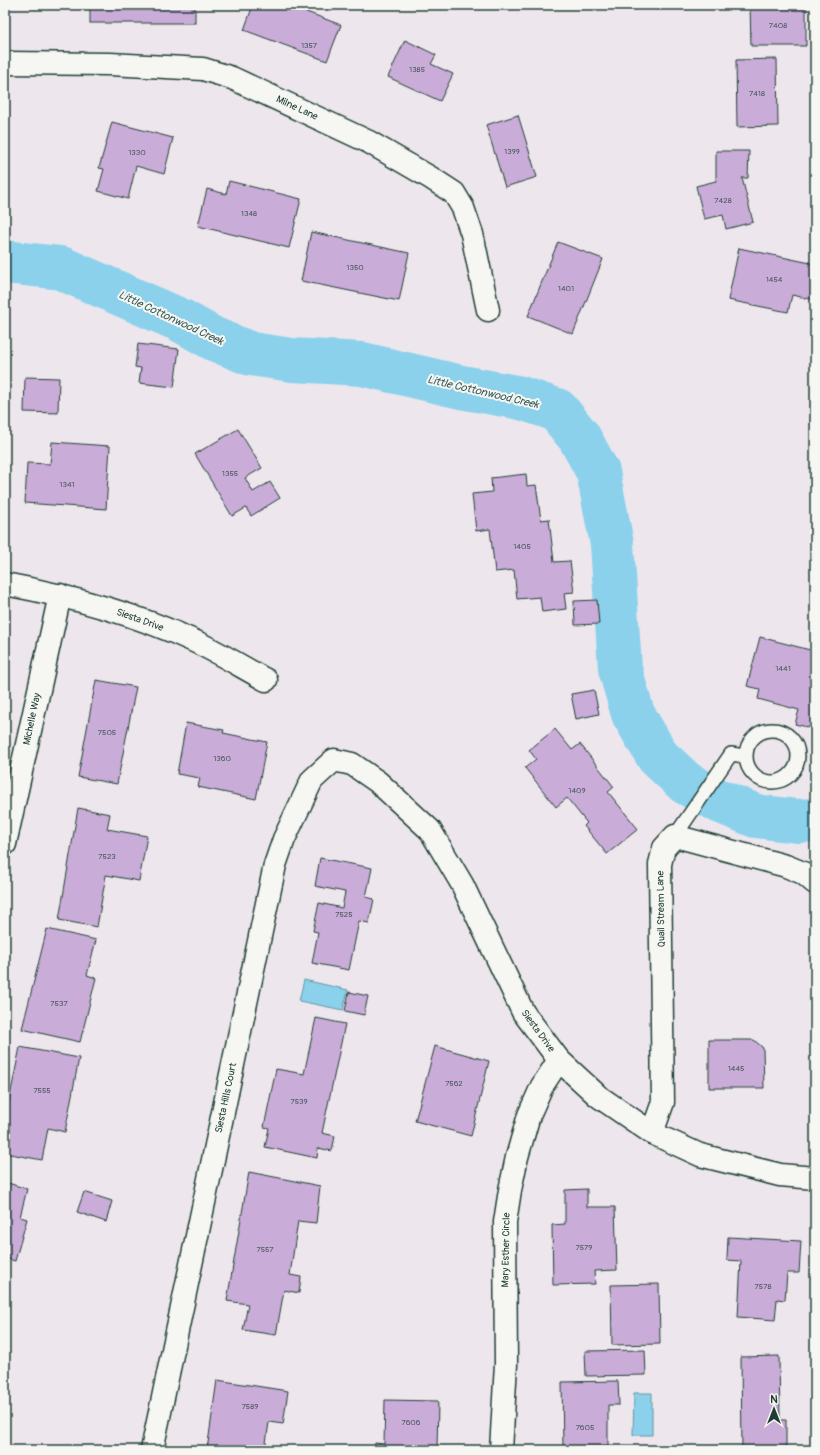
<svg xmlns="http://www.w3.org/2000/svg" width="820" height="1455" viewBox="0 0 820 1455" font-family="Pangolin,sans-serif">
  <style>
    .water { fill: #8bd1ec; stroke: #6096a2 }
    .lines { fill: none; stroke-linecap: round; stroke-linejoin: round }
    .river { stroke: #8bd1ec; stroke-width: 44 }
    .building { fill: #caacd8; stroke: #1f3d34 }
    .service-casing { stroke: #1f3d34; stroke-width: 16 }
    .minor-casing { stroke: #1f3d34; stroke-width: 25 }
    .service { stroke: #f6f6f2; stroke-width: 13 }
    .minor { stroke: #f6f6f2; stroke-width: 22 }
    .labels { text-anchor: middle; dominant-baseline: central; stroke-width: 4; stroke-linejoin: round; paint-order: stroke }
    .number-label { font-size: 8px; fill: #4a595d }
    .street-label { font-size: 10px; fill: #1f3d34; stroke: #f6f6f2 }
    .water-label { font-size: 11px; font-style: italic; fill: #355b59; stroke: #f6f6f2 }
  </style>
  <rect width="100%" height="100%" fill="#ede7ed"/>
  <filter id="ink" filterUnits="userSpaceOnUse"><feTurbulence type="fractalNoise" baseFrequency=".025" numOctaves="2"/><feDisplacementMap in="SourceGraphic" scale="8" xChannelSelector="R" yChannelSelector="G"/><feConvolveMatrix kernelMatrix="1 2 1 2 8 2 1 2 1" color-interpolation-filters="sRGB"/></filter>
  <g filter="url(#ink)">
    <g class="water">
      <path d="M 304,980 L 348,990 L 343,1010 L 299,1001 Z"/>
      <path d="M 634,1393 L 652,1393 L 652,1435 L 633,1435 Z"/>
    </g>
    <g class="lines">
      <path class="river" d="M 5,262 L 61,268 L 180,320 L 214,339 L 251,354 L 292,360 L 362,364 L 461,387 L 521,398 L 557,410 L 579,437 L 598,472 L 612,544 L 620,669 L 633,714 L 658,757 L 686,783 L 719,801 L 756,816 L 797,821 L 815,820"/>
    </g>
    <g class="building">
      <rect x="90" y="5" width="105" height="18"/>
      <path d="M 253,5 L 288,5 L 341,25 L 327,61 L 244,30 Z"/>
      <path d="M 750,5 L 806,5 L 806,46 L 751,46 Z"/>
      <path d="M 405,40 L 436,55 L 431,64 L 453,74 L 440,101 L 388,77 Z"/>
      <path d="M 777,59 L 778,126 L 737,127 L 736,60 Z"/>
      <path d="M 518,115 L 537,177 L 505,187 L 486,125 Z"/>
      <path d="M 112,122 L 173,138 L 164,174 L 136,166 L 128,199 L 98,191 L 104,169 L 99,168 Z"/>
      <path d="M 716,151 L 749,151 L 748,178 L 742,178 L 753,222 L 726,229 L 723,215 L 704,219 L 696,186 L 716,181 Z"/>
      <path d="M 229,181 L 301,199 L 289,248 L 198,226 L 207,189 L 226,194 Z"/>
      <path d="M 311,232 L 409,253 L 399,301 L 301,281 Z"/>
      <path d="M 558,242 L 603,259 L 573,334 L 528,316 Z"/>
      <path d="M 739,248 L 815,264 L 815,300 L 792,295 L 788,312 L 728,300 Z"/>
      <path d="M 138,344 L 179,349 L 174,387 L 139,383 L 141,368 L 135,367 Z"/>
      <path d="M 25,377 L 59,378 L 58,413 L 24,412 Z"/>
      <path d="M 238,429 L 262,468 L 245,478 L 253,492 L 270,482 L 280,498 L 251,516 L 246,508 L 232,516 L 195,454 Z"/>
      <path d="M 52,442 L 110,446 L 106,509 L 25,503 L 27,463 L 50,464 Z"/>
      <path d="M 526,474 L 527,486 L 536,485 L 541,520 L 549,519 L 554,562 L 570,561 L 574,592 L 564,593 L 566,609 L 542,612 L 540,597 L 517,599 L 514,570 L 495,572 L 490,529 L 476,531 L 472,494 L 492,492 L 491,478 Z"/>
      <path d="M 597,600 L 599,624 L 575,625 L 574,601 Z"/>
      <path d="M 815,632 L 815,729 L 795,724 L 799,710 L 758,699 L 760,689 L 747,686 L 760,637 L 810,650 Z"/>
      <path d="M 96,680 L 136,687 L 117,784 L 78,777 Z"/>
      <path d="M 594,690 L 599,714 L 576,719 L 571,694 Z"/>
      <path d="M 186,723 L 224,730 L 223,733 L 267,742 L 256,799 L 198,787 L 200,778 L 177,774 Z"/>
      <path d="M 555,729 L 572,750 L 580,744 L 614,787 L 608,792 L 638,829 L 607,854 L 584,826 L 587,823 L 567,798 L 556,807 L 525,768 L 536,759 L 529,750 Z"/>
      <path d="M 78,808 L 110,814 L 107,829 L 147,836 L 139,881 L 106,875 L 97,927 L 59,920 Z"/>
      <path d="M 320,858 L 372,868 L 366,897 L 374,899 L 369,923 L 359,921 L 349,970 L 312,963 L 318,932 L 313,931 L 319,903 L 342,908 L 345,892 L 315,886 Z"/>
      <path d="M 47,929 L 96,940 L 87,975 L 96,978 L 80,1042 L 22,1029 Z"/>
      <path d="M 349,992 L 368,996 L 364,1015 L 345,1011 Z"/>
      <path d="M 316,1018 L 345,1024 L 322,1133 L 335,1136 L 332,1151 L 318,1148 L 317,1158 L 265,1147 L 269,1128 L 264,1127 L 276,1069 L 304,1074 Z"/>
      <path d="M 709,1040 L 754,1040 L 763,1048 L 764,1088 L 709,1088 Z"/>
      <path d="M 435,1046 L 489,1061 L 471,1136 L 415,1121 Z"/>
      <path d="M 20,1047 L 79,1058 L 65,1132 L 48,1128 L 42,1160 L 5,1153 L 5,1121 Z"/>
      <path d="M 815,1067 L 815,1097 L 813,1097 Z"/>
      <path d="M 249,1172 L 320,1186 L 316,1223 L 298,1221 L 290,1275 L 301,1277 L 299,1293 L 284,1290 L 276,1335 L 243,1330 L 248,1304 L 227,1301 Z"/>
      <path d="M 5,1182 L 27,1189 L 20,1217 L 27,1219 L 15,1261 L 5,1258 Z"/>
      <path d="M 587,1189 L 587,1207 L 615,1207 L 617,1270 L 594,1271 L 595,1284 L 553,1285 L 552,1225 L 565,1224 L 565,1190 Z"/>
      <path d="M 84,1192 L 112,1201 L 106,1222 L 77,1212 Z"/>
      <path d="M 728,1237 L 801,1241 L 799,1273 L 787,1273 L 785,1300 L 777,1299 L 775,1320 L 738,1317 L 741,1261 L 727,1260 Z"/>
      <path d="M 659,1284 L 660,1344 L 612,1345 L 611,1285 Z"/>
      <path d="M 645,1350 L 646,1375 L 586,1376 L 585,1351 Z"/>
      <path d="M 779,1356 L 780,1420 L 786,1420 L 786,1450 L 742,1450 L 741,1357 Z"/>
      <path d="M 217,1380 L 288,1391 L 283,1424 L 269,1422 L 265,1450 L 207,1450 Z"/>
      <path d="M 618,1381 L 619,1405 L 608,1405 L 608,1449 L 563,1449 L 562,1382 Z"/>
      <path d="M 385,1400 L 438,1401 L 437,1450 L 374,1450 L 375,1443 L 384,1444 Z"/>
    </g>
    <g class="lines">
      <defs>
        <g id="service">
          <circle cx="772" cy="756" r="26"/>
          <path d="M 675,836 L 731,754 L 745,756"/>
        </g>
        <g id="minor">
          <path d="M 5,63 L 110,64 L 203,69 L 232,78 L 369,142 L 431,178 L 454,193 L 463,208 L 472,234 L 488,310"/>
          <path d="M 5,584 C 69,596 134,613 194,641 C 218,652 242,667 266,680"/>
          <path d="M 5,844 L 60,595"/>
          <path d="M 652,1133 L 663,1102 L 660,864 L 664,848 L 675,836 L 786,866 L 803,873 L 815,883"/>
          <path d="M 152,1450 L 275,865 L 284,839 L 312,780 L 334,760 L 352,764 L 378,782 L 430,830 L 462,884 L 523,1012 L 559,1060 L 598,1096 L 652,1133 L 700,1155 L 780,1175 L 815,1178"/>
          <path d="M 501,1450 L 506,1364 L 505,1222 L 510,1190 L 517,1157 L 529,1115 L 542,1086 L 559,1060"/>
        </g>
      </defs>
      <use href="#service" class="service-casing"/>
      <use href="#minor" class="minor-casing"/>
      <use href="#service" class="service"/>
      <use href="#minor" class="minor"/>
    </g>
  </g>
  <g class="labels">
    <g class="number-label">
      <text x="778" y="25">7408</text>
      <text x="309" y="45">1357</text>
      <text x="417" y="69">1385</text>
      <text x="757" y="93">7418</text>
      <text x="512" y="151">1399</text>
      <text x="137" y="152">1330</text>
      <text x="723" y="200">7428</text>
      <text x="249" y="213">1348</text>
      <text x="355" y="267">1350</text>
      <text x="774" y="279">1454</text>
      <text x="566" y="288">1401</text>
      <text x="230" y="473">1355</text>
      <text x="67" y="484">1341</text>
      <text x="522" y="546">1405</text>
      <text x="783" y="668">1441</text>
      <text x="107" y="732">7505</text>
      <text x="222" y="758">1360</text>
      <text x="577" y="790">1409</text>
      <text x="107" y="856">7523</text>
      <text x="344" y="914">7525</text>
      <text x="59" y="1003">7537</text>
      <text x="736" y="1068">1445</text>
      <text x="454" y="1083">7562</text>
      <text x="42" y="1090">7555</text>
      <text x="299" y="1101">7539</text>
      <text x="584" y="1247">7579</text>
      <text x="265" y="1249">7557</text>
      <text x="763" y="1286">7578</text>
      <text x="250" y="1406">7589</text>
      <text x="411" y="1422">7606</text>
      <text x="585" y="1427">7605</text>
    </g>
    <g class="street-label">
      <text transform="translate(297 108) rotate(25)">Milne Lane</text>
      <text transform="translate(140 620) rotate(20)">Siesta Drive</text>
      <text transform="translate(32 719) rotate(-78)">Michelle Way</text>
      <text transform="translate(661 909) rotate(-91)">Quail Stream Lane</text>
      <text transform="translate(538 1031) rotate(54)">Siesta Drive</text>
      <text transform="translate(226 1098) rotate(-78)">Siesta Hills Court</text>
      <text transform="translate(506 1250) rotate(-89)">Mary Esther Circle</text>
    </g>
    <g class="water-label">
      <text transform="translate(171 318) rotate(25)">Little Cottonwood Creek</text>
      <text transform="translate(483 392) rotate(13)">Little Cottonwood Creek</text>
    </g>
  </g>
  <rect width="820" height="1455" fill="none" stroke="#f6f6f2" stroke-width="20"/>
  <rect x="10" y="10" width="800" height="1435" fill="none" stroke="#1f3d34" stroke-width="1.5" filter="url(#ink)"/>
  <g transform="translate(774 1409)" stroke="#f6f6f2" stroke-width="3" paint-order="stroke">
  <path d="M0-3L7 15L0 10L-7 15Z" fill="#1f3d34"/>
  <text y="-6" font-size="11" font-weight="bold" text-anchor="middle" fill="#1f3d34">N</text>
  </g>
</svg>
